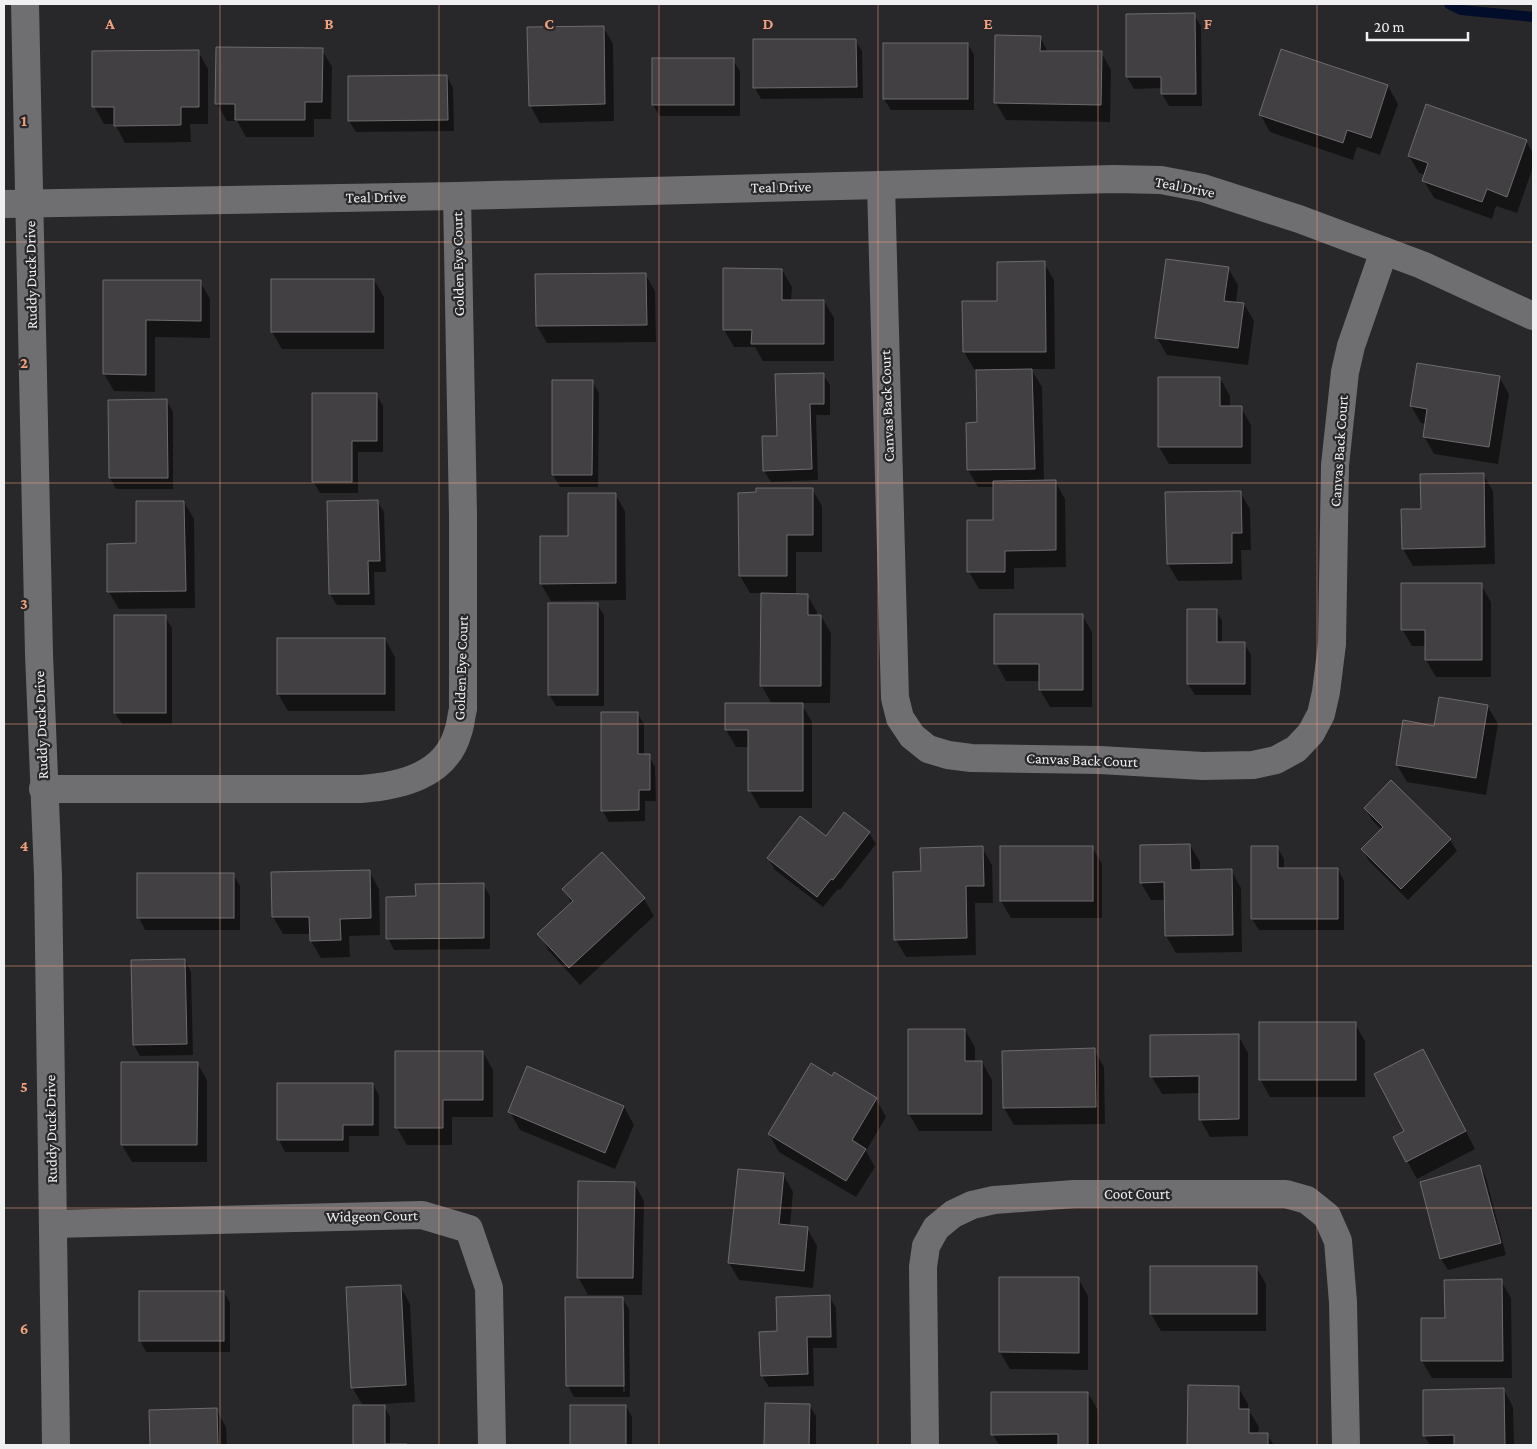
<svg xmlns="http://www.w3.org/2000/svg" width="1537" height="1449" viewBox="0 0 1537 1449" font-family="'Crimson Pro',serif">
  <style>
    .shadow { fill: #0007; fill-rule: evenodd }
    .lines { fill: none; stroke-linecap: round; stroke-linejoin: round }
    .stream { stroke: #020d2c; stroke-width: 10 }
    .building { fill: #424042; stroke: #6e6b6e }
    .minor { stroke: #6f6e71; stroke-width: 28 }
    .grid { fill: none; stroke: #f1a17d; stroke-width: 1; stroke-opacity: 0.55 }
    .labels { text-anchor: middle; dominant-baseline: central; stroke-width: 4.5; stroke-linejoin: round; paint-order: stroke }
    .street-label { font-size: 15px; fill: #f0eff1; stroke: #282729 }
    .grid-label { font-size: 16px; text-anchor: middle; font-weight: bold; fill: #f1a17d; stroke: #282729; stroke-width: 4.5; stroke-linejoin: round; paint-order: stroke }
  </style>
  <rect width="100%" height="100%" fill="#282729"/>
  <g class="shadow">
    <path d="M 1127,15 L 1194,15 L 1201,26 L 1202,106 L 1169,106 L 1162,94 L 1162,88 L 1134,89 L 1127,77 Z"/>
    <path d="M 603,27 L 613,44 L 614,121 L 540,123 L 530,105 Z"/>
    <path d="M 996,36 L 1040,37 L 1048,52 L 1101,52 L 1111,70 L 1110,122 L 1006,120 L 996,103 Z"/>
    <path d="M 855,40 L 862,51 L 863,98 L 761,99 L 755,88 Z"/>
    <path d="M 968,44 L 974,55 L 974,110 L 891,110 L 884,99 Z"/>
    <path d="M 322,50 L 332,67 L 331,119 L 314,119 L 314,137 L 246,137 L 237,121 L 227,121 L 217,104 Z"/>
    <path d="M 198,51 L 208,69 L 208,124 L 190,124 L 191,142 L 125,143 L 115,124 L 104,124 L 94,106 Z"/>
    <path d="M 733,60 L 740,71 L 740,116 L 660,116 L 653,105 Z"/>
    <path d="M 447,76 L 453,88 L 454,131 L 356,132 L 349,121 L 349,78 Z"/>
    <path d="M 1388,86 L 1398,104 L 1380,155 L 1357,147 L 1353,160 L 1270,132 L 1260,114 Z"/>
    <path d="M 1526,141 L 1533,153 L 1533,167 L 1517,213 L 1496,206 L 1492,219 L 1434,198 L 1424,181 L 1425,175 L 1419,173 L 1409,156 Z"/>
    <path d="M 1044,263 L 1054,280 L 1055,369 L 1031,369 L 1042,387 L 1044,481 L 1055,481 L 1065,499 L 1066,567 L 1014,568 L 1014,589 L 979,589 L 969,572 L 994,522 L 994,487 L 978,487 L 968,470 L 967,424 L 978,423 L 977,369 L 974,369 L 964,352 L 964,302 L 999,302 Z"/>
    <path d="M 1228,268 L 1238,285 L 1236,303 L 1244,304 L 1254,321 L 1248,365 L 1167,355 L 1157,338 Z"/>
    <path d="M 724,269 L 782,270 L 792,287 L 791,301 L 824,301 L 834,318 L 834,361 L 763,361 L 755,347 L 734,347 L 724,330 Z"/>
    <path d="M 645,274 L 655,291 L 656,342 L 547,343 L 537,326 Z"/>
    <path d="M 374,280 L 384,297 L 384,349 L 282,349 L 272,332 Z"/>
    <path d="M 104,281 L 200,282 L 210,299 L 210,338 L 155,337 L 155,392 L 114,391 L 104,374 Z"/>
    <path d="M 823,374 L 830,385 L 830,415 L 816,415 L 818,480 L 771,482 L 764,471 L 778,437 Z"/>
    <path d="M 1499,377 L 1509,394 L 1498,464 L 1434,454 L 1424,436 L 1426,424 L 1421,423 L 1411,406 Z"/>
    <path d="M 1159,378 L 1220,378 L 1230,396 L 1230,408 L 1241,408 L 1251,425 L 1251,464 L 1169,464 L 1159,447 Z"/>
    <path d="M 553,381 L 592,381 L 599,393 L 598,487 L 560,487 L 553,475 Z"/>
    <path d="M 376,394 L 383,406 L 383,452 L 358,452 L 358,493 L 320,493 L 313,481 Z"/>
    <path d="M 166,400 L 173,412 L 173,489 L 116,489 L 110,478 Z"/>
    <path d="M 1483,474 L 1493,491 L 1495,564 L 1413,566 L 1403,549 L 1422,510 Z"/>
    <path d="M 812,489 L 822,506 L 822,552 L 796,552 L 796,595 L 807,595 L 817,612 L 817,616 L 821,616 L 831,633 L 830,703 L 801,703 L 812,722 L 812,808 L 760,808 L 750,791 L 750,747 L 736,747 L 726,730 L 772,704 L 761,685 L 763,593 L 750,593 L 740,576 Z"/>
    <path d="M 1240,492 L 1250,509 L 1251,550 L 1241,550 L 1242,580 L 1178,581 L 1168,564 Z"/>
    <path d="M 615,494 L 625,511 L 626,600 L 551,601 L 541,584 L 570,537 Z"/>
    <path d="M 377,501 L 384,512 L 386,572 L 374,572 L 375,605 L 337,605 L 330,594 Z"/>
    <path d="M 184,502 L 194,519 L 195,608 L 119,609 L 109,592 L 108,545 L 137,544 Z"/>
    <path d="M 1481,585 L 1491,602 L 1491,677 L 1436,677 L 1426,660 L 1426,646 L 1412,646 L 1402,629 Z"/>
    <path d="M 597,604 L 604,615 L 604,706 L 556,706 L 549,694 Z"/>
    <path d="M 1216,610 L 1222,621 L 1222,643 L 1244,643 L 1251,655 L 1251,695 L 1195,695 L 1188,684 Z"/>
    <path d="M 1082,615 L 1092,632 L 1092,707 L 1050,707 L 1040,690 L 1040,681 L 1006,681 L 996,663 Z"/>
    <path d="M 165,617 L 172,628 L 172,724 L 122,724 L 115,713 Z"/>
    <path d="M 385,639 L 395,657 L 395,711 L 288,711 L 278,694 Z"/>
    <path d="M 1488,707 L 1498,724 L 1486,795 L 1407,782 L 1397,765 L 1435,727 Z"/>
    <path d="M 637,713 L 644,724 L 644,756 L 649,756 L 655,767 L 656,801 L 645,801 L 645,821 L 609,822 L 602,810 Z"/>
    <path d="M 1391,782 L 1450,840 L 1457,851 L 1408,900 L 1369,861 L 1363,850 L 1382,830 L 1372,820 L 1365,808 Z"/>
    <path d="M 869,833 L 876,844 L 840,890 L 838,889 L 823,907 L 775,870 L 768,858 L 827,838 Z"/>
    <path d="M 1190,845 L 1200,862 L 1200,871 L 1231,870 L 1241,888 L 1242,952 L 1176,953 L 1166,936 L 1165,900 L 1151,900 L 1141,883 Z"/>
    <path d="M 1092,847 L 1102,864 L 1102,918 L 1011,918 L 1001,901 Z"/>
    <path d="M 1277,847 L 1284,859 L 1284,869 L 1338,869 L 1344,881 L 1344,930 L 1259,930 L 1252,919 Z"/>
    <path d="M 982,848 L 992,865 L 993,903 L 975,903 L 976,955 L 906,957 L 896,940 L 894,873 L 922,872 Z"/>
    <path d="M 602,854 L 644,899 L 654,916 L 580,985 L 549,951 L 539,934 L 572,904 L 564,889 Z"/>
    <path d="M 369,871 L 379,889 L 380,935 L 349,936 L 350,957 L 321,958 L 311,941 L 311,934 L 283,934 L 273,917 Z"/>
    <path d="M 139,874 L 233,874 L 240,886 L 240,930 L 145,930 L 139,918 Z"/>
    <path d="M 483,884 L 490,896 L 490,949 L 394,950 L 388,938 L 417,897 Z"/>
    <path d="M 185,960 L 191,972 L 193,1055 L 140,1056 L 134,1045 Z"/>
    <path d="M 1355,1024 L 1365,1041 L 1365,1097 L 1270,1097 L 1260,1079 Z"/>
    <path d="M 965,1030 L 975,1047 L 975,1062 L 982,1062 L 992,1080 L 992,1131 L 919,1131 L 909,1114 Z"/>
    <path d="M 1238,1035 L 1248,1053 L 1248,1136 L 1210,1137 L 1200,1119 L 1200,1093 L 1162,1094 L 1152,1077 Z"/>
    <path d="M 1094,1050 L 1104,1067 L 1105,1124 L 1014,1125 L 1004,1108 L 1003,1052 Z"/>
    <path d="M 483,1052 L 493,1070 L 493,1117 L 452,1117 L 452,1145 L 407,1145 L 397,1128 Z"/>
    <path d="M 197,1063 L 207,1080 L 207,1162 L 132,1162 L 122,1145 Z"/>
    <path d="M 528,1067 L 624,1107 L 634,1125 L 615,1169 L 520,1130 L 510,1112 Z"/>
    <path d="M 1433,1068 L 1475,1149 L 1417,1179 L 1394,1137 L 1406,1131 Z"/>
    <path d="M 279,1084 L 373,1084 L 379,1096 L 379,1136 L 349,1136 L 349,1152 L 285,1152 L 279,1140 Z"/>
    <path d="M 876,1099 L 886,1117 L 866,1151 L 875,1167 L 856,1197 L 779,1152 L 769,1134 Z"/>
    <path d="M 1480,1167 L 1486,1178 L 1506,1255 L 1448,1270 L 1441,1259 Z"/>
    <path d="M 783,1174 L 793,1192 L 790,1226 L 807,1228 L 817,1246 L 813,1288 L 739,1280 L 729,1263 Z"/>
    <path d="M 634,1183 L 644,1201 L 642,1295 L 588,1295 L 578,1277 Z"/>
    <path d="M 1256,1267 L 1266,1284 L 1266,1331 L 1161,1331 L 1151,1314 Z"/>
    <path d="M 1000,1278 L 1078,1278 L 1088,1296 L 1088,1370 L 1010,1369 L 1000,1352 Z"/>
    <path d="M 1501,1281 L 1511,1298 L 1512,1378 L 1432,1378 L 1422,1361 L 1422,1319 L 1446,1319 Z"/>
    <path d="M 400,1286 L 410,1304 L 415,1402 L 383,1404 L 390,1417 L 390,1445 L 355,1445 L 355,1406 L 363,1406 L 352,1387 Z"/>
    <path d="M 224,1292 L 230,1303 L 230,1352 L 146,1352 L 140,1340 Z"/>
    <path d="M 829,1296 L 836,1308 L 837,1348 L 813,1348 L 814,1386 L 769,1387 L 762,1376 L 778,1332 Z"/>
    <path d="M 622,1298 L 629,1309 L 630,1397 L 574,1397 L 568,1386 ZM 622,1308 L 624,1308 L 625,1392 L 623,1392 Z"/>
    <path d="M 1189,1386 L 1238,1387 L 1248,1404 L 1248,1409 L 1259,1427 L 1258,1435 L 1267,1435 L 1274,1445 L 1188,1445 Z"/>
    <path d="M 1504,1390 L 1513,1407 L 1514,1445 L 1430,1445 L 1424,1435 Z"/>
    <path d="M 1088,1393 L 1098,1410 L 1098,1445 L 999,1445 L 993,1435 Z"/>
    <path d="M 766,1404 L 809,1405 L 816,1416 L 816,1445 L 765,1445 Z"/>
    <path d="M 571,1406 L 626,1406 L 632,1417 L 632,1445 L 571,1445 Z"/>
    <path d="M 216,1409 L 226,1427 L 227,1445 L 151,1445 L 150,1411 Z"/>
  </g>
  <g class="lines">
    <path class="stream" d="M 1449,4 L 1461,10 L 1533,17"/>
  </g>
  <g class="building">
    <path d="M 1195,13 L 1196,94 L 1161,94 L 1161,77 L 1126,77 L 1126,14 Z"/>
    <path d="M 604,26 L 605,104 L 529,106 L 527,27 Z"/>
    <path d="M 995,35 L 1041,36 L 1040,51 L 1102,51 L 1101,105 L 994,103 Z"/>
    <path d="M 753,39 L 856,39 L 857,87 L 753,88 Z"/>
    <rect x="883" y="43" width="85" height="56"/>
    <path d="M 216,47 L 323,48 L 322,102 L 305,102 L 305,120 L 235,120 L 235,104 L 215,104 Z"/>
    <path d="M 1281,49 L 1388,85 L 1371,138 L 1347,130 L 1343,143 L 1259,115 Z"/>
    <path d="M 199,50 L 199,107 L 181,107 L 181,125 L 114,126 L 114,107 L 92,107 L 92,51 Z"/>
    <rect x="652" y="58" width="82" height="47"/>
    <path d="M 447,75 L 448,120 L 348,121 L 348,76 Z"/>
    <path d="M 1426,104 L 1527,140 L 1507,197 L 1487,189 L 1482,202 L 1422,181 L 1428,163 L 1408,156 Z"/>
    <path d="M 1166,259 L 1229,267 L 1224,301 L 1244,303 L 1238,348 L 1155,338 Z"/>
    <path d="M 1045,261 L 1046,352 L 963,352 L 962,301 L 997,301 L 997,262 Z"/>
    <path d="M 723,268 L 782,269 L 782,300 L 824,300 L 824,344 L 751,344 L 752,330 L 723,330 Z"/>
    <path d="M 646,273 L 647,325 L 536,326 L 535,274 Z"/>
    <rect x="271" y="279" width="103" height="53"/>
    <path d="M 103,280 L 201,280 L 201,321 L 146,320 L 146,375 L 103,374 Z"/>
    <path d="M 1417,363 L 1500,376 L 1489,447 L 1423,437 L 1427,409 L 1410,406 Z"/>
    <path d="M 1032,369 L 1035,469 L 967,470 L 966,423 L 977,422 L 976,370 Z"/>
    <path d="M 824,373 L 824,404 L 810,404 L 812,469 L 763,471 L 762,436 L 777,436 L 775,374 Z"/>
    <path d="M 1158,377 L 1220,377 L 1220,406 L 1242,406 L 1242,447 L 1158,447 Z"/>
    <path d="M 552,380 L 593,380 L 592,475 L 552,475 Z"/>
    <path d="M 312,393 L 377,393 L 377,441 L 352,441 L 352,482 L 312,482 Z"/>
    <path d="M 167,399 L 168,478 L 109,478 L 108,400 Z"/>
    <path d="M 1484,473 L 1485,547 L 1402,549 L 1401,509 L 1421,509 L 1420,474 Z"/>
    <path d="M 1056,480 L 1056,550 L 1005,551 L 1005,572 L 967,572 L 967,520 L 993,520 L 993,481 Z"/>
    <path d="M 756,488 L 813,488 L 813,535 L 787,535 L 787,576 L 739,576 L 738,493 L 756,492 Z"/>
    <path d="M 1241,491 L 1242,533 L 1232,533 L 1232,563 L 1167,564 L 1165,492 Z"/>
    <path d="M 568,493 L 616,493 L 616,583 L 540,584 L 540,536 L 568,536 Z"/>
    <path d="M 378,500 L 380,561 L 368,561 L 369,594 L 329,594 L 327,501 Z"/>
    <path d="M 136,501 L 184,501 L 186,591 L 107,592 L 107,544 L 136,543 Z"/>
    <path d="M 1401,583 L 1482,583 L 1482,660 L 1425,660 L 1425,630 L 1401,630 Z"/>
    <path d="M 761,593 L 808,594 L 808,615 L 821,615 L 821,686 L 760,686 Z"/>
    <rect x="548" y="603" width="50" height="92"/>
    <path d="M 1187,609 L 1217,609 L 1217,642 L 1245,642 L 1245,684 L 1187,684 Z"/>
    <path d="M 994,614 L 1083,614 L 1083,690 L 1039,690 L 1039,664 L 994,664 Z"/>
    <rect x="114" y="615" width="52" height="98"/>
    <rect x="277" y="638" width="108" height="56"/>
    <path d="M 1439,697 L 1488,705 L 1476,778 L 1396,765 L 1403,720 L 1434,726 Z"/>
    <path d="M 725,703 L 803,703 L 803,791 L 748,791 L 748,730 L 725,730 Z"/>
    <path d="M 601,712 L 638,712 L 638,754 L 650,754 L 650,790 L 639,790 L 639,810 L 601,811 Z"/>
    <path d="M 1391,780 L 1451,839 L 1401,889 L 1361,849 L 1383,827 L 1364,808 Z"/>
    <path d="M 844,812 L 870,832 L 833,880 L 831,879 L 817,897 L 767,858 L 800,816 L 826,836 Z"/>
    <path d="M 1190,844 L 1191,870 L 1232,869 L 1233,935 L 1165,936 L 1164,882 L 1140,883 L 1140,845 Z"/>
    <path d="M 983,846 L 984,886 L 966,886 L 967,938 L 894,940 L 893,872 L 921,871 L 920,848 Z"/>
    <rect x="1000" y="846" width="93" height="55"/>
    <path d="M 1251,846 L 1278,846 L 1278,868 L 1338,868 L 1338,919 L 1251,919 Z"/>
    <path d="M 602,852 L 645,898 L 569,968 L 537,934 L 573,901 L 562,889 Z"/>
    <path d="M 370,870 L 371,918 L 340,919 L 341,940 L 310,941 L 309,917 L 272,917 L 271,872 Z"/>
    <rect x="137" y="873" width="97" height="45"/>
    <path d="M 484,883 L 484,938 L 386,939 L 386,897 L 416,896 L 415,884 Z"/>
    <path d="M 185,959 L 187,1044 L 133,1045 L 131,960 Z"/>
    <rect x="1259" y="1022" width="97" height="58"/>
    <path d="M 908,1029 L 965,1029 L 965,1061 L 982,1061 L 982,1114 L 908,1114 Z"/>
    <path d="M 1239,1034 L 1239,1119 L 1199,1120 L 1199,1076 L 1150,1077 L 1150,1035 Z"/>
    <path d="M 1095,1048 L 1096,1107 L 1003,1108 L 1002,1051 Z"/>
    <path d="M 1423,1049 L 1466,1131 L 1406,1162 L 1393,1137 L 1404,1131 L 1374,1074 Z"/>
    <path d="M 395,1051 L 483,1051 L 483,1100 L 443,1100 L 443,1128 L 395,1128 Z"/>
    <path d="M 121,1062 L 198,1062 L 197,1145 L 121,1145 Z"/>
    <path d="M 811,1063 L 832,1076 L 834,1072 L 877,1098 L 852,1140 L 866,1149 L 846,1181 L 768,1134 Z"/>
    <path d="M 527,1066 L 624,1106 L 605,1153 L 508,1112 Z"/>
    <path d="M 277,1083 L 373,1083 L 373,1125 L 343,1125 L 343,1140 L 277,1140 Z"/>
    <path d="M 1480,1165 L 1501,1243 L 1440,1259 L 1420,1182 Z"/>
    <path d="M 738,1169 L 784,1173 L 779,1224 L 808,1227 L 804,1271 L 728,1263 Z"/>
    <path d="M 578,1181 L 635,1182 L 633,1278 L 577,1278 Z"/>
    <rect x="1150" y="1266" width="107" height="48"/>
    <path d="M 999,1277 L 1079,1277 L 1079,1353 L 999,1352 Z"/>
    <path d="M 1502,1279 L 1503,1361 L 1421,1361 L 1421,1318 L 1445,1318 L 1444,1280 Z"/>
    <path d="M 401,1285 L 406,1385 L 351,1388 L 346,1287 Z"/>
    <rect x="139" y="1291" width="85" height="50"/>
    <path d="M 830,1295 L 831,1337 L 807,1337 L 808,1374 L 761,1376 L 759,1332 L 777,1331 L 776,1297 Z"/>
    <path d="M 565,1297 L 623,1297 L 624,1386 L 566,1386 Z"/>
    <path d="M 1188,1385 L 1239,1386 L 1239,1409 L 1249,1409 L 1249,1433 L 1268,1433 L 1268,1445 L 1187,1445 Z"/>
    <path d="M 1504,1388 L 1505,1445 L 1454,1445 L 1454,1435 L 1423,1436 L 1423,1390 Z"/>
    <path d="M 991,1392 L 1088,1392 L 1088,1445 L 1058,1445 L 1058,1434 L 991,1435 Z"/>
    <path d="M 765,1403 L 810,1404 L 809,1445 L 764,1445 Z"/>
    <path d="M 353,1405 L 385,1405 L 385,1444 L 407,1444 L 407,1445 L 353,1445 Z"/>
    <rect x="570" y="1405" width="56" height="40"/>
    <path d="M 217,1408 L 218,1445 L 150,1445 L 149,1410 Z"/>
  </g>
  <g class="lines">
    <g class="minor">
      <path d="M 25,4 L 39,654 L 48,875 L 56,1445"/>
      <path d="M 881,185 L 895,698 L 900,718 L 912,736 L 928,749 L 948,755 L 971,758 L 1100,760 L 1203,766 L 1253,765 L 1276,760 L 1296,749 L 1311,733 L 1321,714 L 1326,692 L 1332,644 L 1335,465 L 1345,372 L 1351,346 L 1384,251"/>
      <path d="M 4,204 L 457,196 L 1114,179 L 1161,180 L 1203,188 L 1299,219 L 1422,265 L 1533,316"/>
      <path d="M 43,789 L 361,789 C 400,786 446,776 458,732 C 461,724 461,716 463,709 L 463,515 L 457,196"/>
      <path d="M 53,1224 L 422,1215 L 469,1229 L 489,1288 L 492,1445"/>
      <path d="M 925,1445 L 923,1267 L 926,1246 L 936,1228 L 953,1214 L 972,1205 L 994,1200 L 1074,1194 L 1286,1194 L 1307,1200 L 1327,1216 L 1338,1241 L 1343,1302 L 1346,1445"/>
    </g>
  </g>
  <path class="grid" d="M 220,4 L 220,1445M 439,4 L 439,1445M 659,4 L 659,1445M 878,4 L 878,1445M 1098,4 L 1098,1445M 1317,4 L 1317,1445M 4,242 L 1533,242M 4,483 L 1533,483M 4,724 L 1533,724M 4,966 L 1533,966M 4,1208 L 1533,1208"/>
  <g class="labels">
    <g class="street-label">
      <text transform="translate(781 187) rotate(-1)">Teal Drive</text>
      <text transform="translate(1185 187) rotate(11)">Teal Drive</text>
      <text transform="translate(376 197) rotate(-1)">Teal Drive</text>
      <text transform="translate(458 264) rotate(-91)">Golden Eye Court</text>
      <text transform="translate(31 275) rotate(-91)">Ruddy Duck Drive</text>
      <text transform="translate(887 406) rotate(-92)">Canvas Back Court</text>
      <text transform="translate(1339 451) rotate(-86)">Canvas Back Court</text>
      <text transform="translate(461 668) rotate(-88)">Golden Eye Court</text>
      <text transform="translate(41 725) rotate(-92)">Ruddy Duck Drive</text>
      <text transform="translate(1082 760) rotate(2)">Canvas Back Court</text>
      <text transform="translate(51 1129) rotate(-91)">Ruddy Duck Drive</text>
      <text x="1137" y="1194">Coot Court</text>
      <text transform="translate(372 1216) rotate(-1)">Widgeon Court</text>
    </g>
  </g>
  <g class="grid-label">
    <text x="110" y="29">A</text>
    <text x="329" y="29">B</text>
    <text x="549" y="29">C</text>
    <text x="768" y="29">D</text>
    <text x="988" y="29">E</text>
    <text x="1208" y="29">F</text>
    <text x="24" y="126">1</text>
    <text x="24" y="368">2</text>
    <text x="24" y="609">3</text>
    <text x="24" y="851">4</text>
    <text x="24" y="1092">5</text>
    <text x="24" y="1334">6</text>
  </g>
  <rect width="1537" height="1449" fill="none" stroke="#f0eff1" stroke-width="10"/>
  <path d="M1367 32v8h101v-8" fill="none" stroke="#f0eff1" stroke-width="2.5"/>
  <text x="1374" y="32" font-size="15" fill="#f0eff1" stroke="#282729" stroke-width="4" paint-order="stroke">20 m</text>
</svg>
